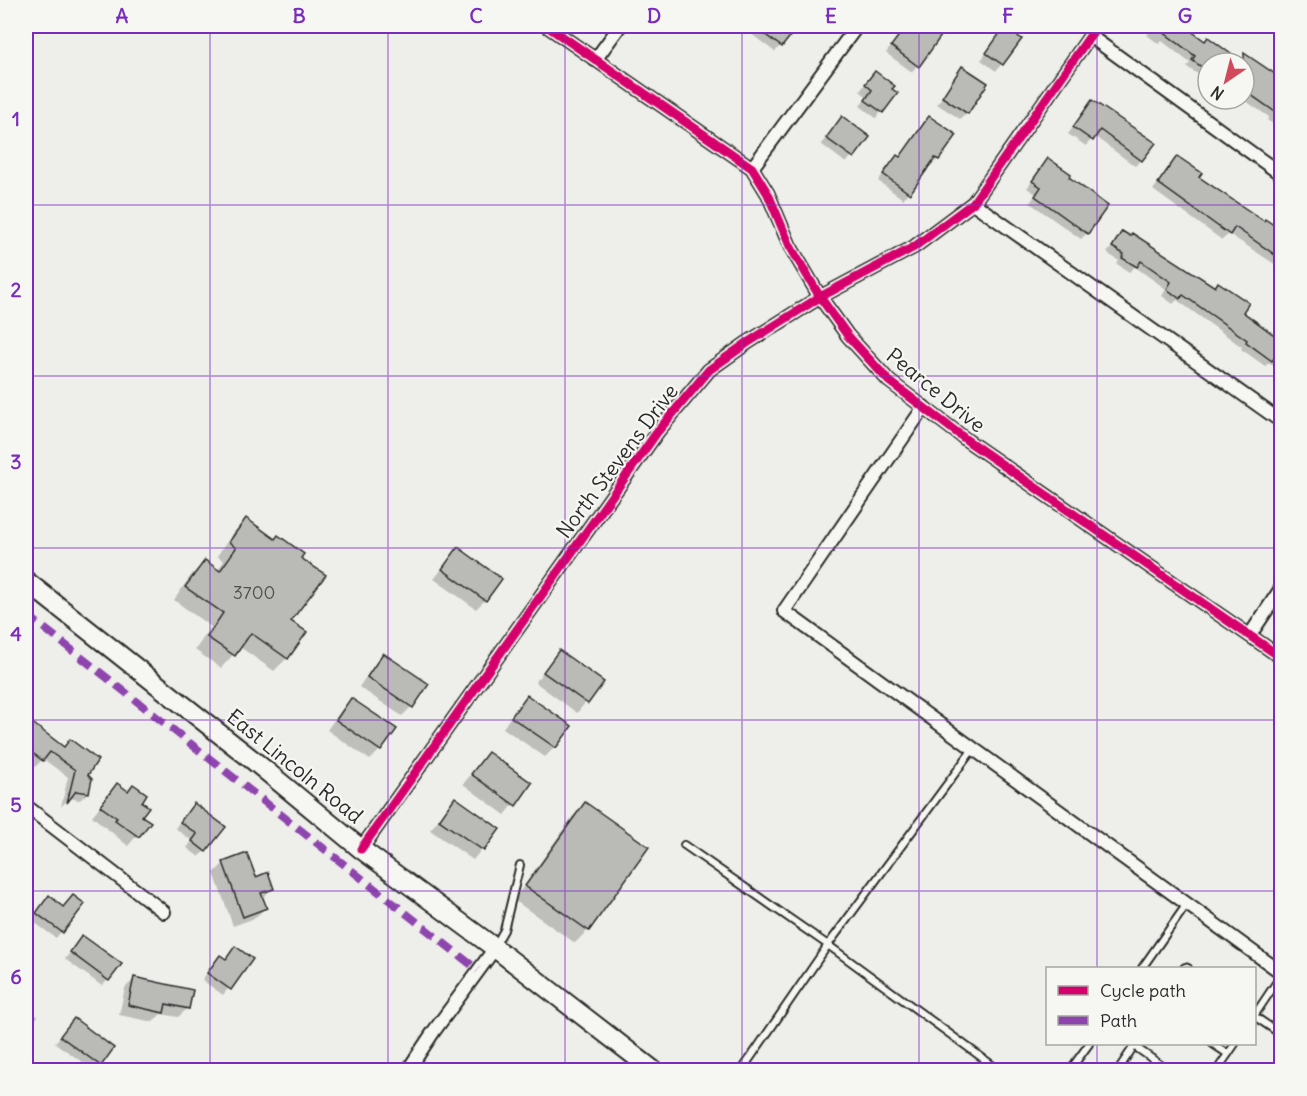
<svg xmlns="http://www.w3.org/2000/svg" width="1307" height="1096" viewBox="0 0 1307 1096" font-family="Delius,sans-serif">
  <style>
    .shadow { fill: #0003 }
    .building { fill: #babab7; stroke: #2b2b2b; stroke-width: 1.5 }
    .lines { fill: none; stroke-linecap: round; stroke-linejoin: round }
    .lane-casing { stroke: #2b2b2b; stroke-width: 10 }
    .street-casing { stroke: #2b2b2b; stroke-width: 16 }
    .secondary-casing { stroke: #2b2b2b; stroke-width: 22 }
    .lane { stroke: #f6f6f2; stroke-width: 6 }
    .street { stroke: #f6f6f2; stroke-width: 12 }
    .secondary { stroke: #f6f6f2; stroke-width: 18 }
    .quiet { stroke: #8e44ad; stroke-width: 8; stroke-dasharray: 15 8; stroke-linecap: butt }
    .cycleway-casing { stroke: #f6f6f2; stroke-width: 13 }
    .cycleway { stroke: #d6006c; stroke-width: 9 }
    .grid { fill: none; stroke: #7b2cbf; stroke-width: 1.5; stroke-opacity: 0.55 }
    .labels { text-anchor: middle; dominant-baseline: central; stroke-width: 4.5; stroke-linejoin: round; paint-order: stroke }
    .number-label { font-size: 18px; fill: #4f4f4e }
    .street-label { font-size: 21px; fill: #2b2b2b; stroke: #f6f6f2 }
    .neatline { fill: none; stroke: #7b2cbf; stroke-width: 2 }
    .grid-label { font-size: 20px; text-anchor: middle; font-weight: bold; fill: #7b2cbf }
  </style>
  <rect width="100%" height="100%" fill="#eeeeea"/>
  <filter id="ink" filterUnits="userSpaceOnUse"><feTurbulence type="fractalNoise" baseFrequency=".0167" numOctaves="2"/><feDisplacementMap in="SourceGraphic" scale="12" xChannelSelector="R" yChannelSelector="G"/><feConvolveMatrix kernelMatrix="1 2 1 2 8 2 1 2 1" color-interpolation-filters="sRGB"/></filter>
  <g filter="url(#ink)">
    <g class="shadow">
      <path d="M 756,26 L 796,26 L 775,52 L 750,33 Z"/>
      <path d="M 907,26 L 946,26 L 912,72 L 886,53 Z"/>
      <path d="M 1151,26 L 1181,26 L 1205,43 L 1227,63 L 1208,63 L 1208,75 L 1203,71 L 1199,75 L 1187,67 L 1190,63 L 1162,41 L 1159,44 L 1147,35 L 1153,27 Z"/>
      <path d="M 1005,29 L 1020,39 L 996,71 L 981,60 Z"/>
      <path d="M 1248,57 L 1282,82 L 1282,130 L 1267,120 L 1269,117 L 1243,99 L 1244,63 L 1242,63 Z"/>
      <path d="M 963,68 L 967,113 L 960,119 L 937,104 Z"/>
      <path d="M 869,79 L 896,94 L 876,118 L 860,106 L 867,97 L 860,91 Z"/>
      <path d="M 1092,102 L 1141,160 L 1135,166 L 1094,136 L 1086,146 L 1068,134 Z"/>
      <path d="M 842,118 L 868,137 L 846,163 L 821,144 Z"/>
      <path d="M 929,118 L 938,159 L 932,165 L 929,164 L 903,199 L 878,181 L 891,163 L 899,158 Z"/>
      <path d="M 1177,157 L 1196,177 L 1282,232 L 1282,269 L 1229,234 L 1222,240 L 1153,190 Z"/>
      <path d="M 1048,160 L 1067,178 L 1087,233 L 1081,239 L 1030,203 L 1036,194 L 1027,188 Z"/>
      <path d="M 1123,233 L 1241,312 L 1282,342 L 1282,372 L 1269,363 L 1265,366 L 1241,349 L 1242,347 L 1177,300 L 1173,304 L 1162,296 L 1166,289 L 1135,267 L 1129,272 L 1117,264 L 1119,261 L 1107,253 Z"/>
      <path d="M 246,520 L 324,576 L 289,621 L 287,658 L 274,671 L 240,647 L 221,668 L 195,650 L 211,627 L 174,600 L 192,574 L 205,562 L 217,571 L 224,561 L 217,556 L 233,533 Z"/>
      <path d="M 458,549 L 485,600 L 476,609 L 434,579 Z"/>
      <path d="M 559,652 L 602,682 L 577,713 L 535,682 Z"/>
      <path d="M 383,655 L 411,707 L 402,716 L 359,687 L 374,665 Z"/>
      <path d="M 527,697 L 570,726 L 555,747 L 545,757 L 503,728 L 518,706 Z"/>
      <path d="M 352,699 L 380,750 L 370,760 L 327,730 L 342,709 Z"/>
      <path d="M 26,720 L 63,748 L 86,775 L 88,793 L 80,800 L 69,798 L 61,807 L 68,777 L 43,759 L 34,768 L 26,761 Z"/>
      <path d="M 488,754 L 530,784 L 505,815 L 463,784 Z"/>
      <path d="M 117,785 L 127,792 L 133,786 L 140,802 L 140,816 L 148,822 L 128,846 L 92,816 Z"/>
      <path d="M 455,799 L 498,829 L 473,860 L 430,830 Z"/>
      <path d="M 585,804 L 588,930 L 575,943 L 514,900 L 572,817 Z"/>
      <path d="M 188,811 L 205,851 L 199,857 L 187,848 L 192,841 L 175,828 Z"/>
      <path d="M 26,860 L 33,866 L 26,875 Z"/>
      <path d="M 224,863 L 272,888 L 263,898 L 265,908 L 255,918 L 233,926 L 214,873 Z"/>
      <path d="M 49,897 L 63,908 L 83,904 L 56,938 L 31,920 Z"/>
      <path d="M 82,937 L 108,980 L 102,986 L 65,959 Z"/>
      <path d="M 230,954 L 251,959 L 223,995 L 202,980 L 214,963 L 225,960 Z"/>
      <path d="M 134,979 L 188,1008 L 178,1017 L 161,1014 L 153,1022 L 119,1015 L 125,988 Z"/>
      <path d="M 26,997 L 35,1002 L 29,1011 L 38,1016 L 26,1034 Z"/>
      <path d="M 68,1026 L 112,1049 L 94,1070 L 55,1043 Z"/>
    </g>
    <g class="building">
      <path d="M 753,26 L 798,26 L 782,47 Z"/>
      <path d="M 906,26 L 948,26 L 919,67 L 891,46 Z"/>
      <path d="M 1155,26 L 1184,26 L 1205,41 L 1208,37 L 1243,63 L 1208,63 L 1206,70 L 1192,60 L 1195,56 Z"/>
      <path d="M 1004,27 L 1022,39 L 1003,65 L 986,53 Z"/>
      <path d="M 1244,53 L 1281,78 L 1281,116 L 1244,90 Z"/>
      <path d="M 962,66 L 988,83 L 968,114 L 942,97 Z"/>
      <path d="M 875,71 L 895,86 L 892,89 L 898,93 L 883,113 L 865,100 L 872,90 L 865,84 Z"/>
      <path d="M 1092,100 L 1156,143 L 1142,161 L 1100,130 L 1093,141 L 1073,127 Z"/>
      <path d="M 842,116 L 870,137 L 854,158 L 826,138 Z"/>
      <path d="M 929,116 L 957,135 L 939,160 L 935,158 L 910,194 L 883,174 L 897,155 L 900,157 Z"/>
      <path d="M 1177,156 L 1202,173 L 1199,177 L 1264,221 L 1265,219 L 1281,230 L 1281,259 L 1235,227 L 1230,235 L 1158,183 Z"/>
      <path d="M 1048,158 L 1071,174 L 1069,177 L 1108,206 L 1088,234 L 1035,196 L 1041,187 L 1032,181 Z"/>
      <path d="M 1122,231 L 1130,236 L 1132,233 L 1215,287 L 1218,282 L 1249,303 L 1243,312 L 1281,340 L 1281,349 L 1272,361 L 1246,342 L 1247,340 L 1183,295 L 1180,299 L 1167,289 L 1171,282 L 1141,261 L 1137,267 L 1122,258 L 1124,254 L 1112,247 Z"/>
      <path d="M 246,518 L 275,539 L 278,535 L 304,554 L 301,558 L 326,575 L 291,621 L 307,632 L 288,659 L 251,633 L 235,656 L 207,637 L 223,613 L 185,587 L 205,560 L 220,571 L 236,548 L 229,542 Z"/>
      <path d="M 458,547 L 502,579 L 486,601 L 442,569 Z"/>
      <path d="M 559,650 L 604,682 L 588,704 L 543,672 Z"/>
      <path d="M 383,653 L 429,684 L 413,708 L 367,677 Z"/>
      <path d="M 527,695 L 572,726 L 556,748 L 511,717 Z"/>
      <path d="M 351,698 L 397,729 L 381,751 L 336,720 Z"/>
      <path d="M 26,718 L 64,747 L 70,739 L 98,760 L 88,775 L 92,779 L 89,793 L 76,791 L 67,803 L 75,770 L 50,752 L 43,761 L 26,748 Z"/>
      <path d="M 488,752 L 532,783 L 516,806 L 471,774 Z"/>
      <path d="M 117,783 L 128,791 L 133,784 L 147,794 L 142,802 L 149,807 L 142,816 L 151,822 L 139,837 L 115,820 L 117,818 L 100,806 Z"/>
      <path d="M 455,797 L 500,829 L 484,851 L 439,820 Z"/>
      <path d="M 585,802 L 649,847 L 589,931 L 525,886 Z"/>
      <path d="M 194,803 L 226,827 L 206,852 L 192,841 L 197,834 L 180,822 Z"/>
      <path d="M 247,853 L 256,877 L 268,872 L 274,889 L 261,893 L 267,908 L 243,917 L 223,862 Z"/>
      <path d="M 49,895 L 63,907 L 73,895 L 85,904 L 63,933 L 36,913 Z"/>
      <path d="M 82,935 L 122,964 L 109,981 L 70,952 Z"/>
      <path d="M 235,946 L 253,959 L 231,990 L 207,973 L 220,955 L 226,959 Z"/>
      <path d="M 134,977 L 193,990 L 189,1009 L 166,1004 L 164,1013 L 128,1005 Z"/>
      <path d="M 74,1018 L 114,1048 L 101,1066 L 60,1036 Z"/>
    </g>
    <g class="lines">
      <defs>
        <g id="lane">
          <path d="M 973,749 L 828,945 L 999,1070"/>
          <path d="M 684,845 L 828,945 L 742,1070"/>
          <path d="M 496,944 L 504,930 L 520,865"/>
          <path d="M 1142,968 L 1187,904"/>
          <path d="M 1184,968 L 1185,967 L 1188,968"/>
          <path d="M 1254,1016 L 1282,974"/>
          <path d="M 1254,1016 L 1282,1035"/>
          <path d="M 1213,1044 L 1228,1054"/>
          <path d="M 1070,1070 L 1089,1044"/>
          <path d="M 1118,1070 L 1134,1046 L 1168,1070"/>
          <path d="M 1217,1070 L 1235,1044"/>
        </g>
        <g id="street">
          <path d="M 547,26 L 752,168 L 768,194 L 790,246 L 820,297 L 848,336 L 889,381 L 968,441 L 1282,658"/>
          <path d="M 1090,36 L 1282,175"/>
          <path d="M 595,60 L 620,26"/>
          <path d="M 752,168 L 857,26"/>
          <path d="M 973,203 L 1282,422"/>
          <path d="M 924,407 L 784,611 L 1282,973"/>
          <path d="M 1250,635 L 1282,587"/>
          <path d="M 26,806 L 164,912"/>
          <path d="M 361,849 L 658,431 L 709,370 L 747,343 L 820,297 L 914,247 L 973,203 L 1097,26"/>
          <path d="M 408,1070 L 434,1031 L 495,948"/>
        </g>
        <path id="secondary" d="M 26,581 L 254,761 L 361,849 L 495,948 L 653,1070"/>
      </defs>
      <use href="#lane" class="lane-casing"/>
      <use href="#street" class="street-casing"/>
      <use href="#secondary" class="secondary-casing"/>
      <use href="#lane" class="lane"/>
      <use href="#street" class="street"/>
      <use href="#secondary" class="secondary"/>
      <path class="quiet" d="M 26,614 L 478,970"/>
      <defs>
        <g id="cycleway">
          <path d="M 547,26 L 752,168 L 768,194 L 790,246 L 820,297 L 848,336 L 889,381 L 968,441 L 1282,658"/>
          <path d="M 361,849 L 658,431 L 709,370 L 747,343 L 820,297 L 914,247 L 973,203 L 1097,26"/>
        </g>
      </defs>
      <use href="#cycleway" class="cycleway-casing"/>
      <use href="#cycleway" class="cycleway"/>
    </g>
  </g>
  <path class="grid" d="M 210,26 L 210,1070M 388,26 L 388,1070M 565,26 L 565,1070M 742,26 L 742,1070M 919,26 L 919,1070M 1097,26 L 1097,968M 26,205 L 1282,205M 26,376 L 1282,376M 26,548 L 1282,548M 26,720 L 1282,720M 26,891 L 1282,891M 1097,1044 L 1097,1070"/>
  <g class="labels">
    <g class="number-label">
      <text x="254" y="592">3700</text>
    </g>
    <g class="street-label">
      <text transform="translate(936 390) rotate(39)">Pearce Drive</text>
      <text transform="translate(617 461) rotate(-53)">North Stevens Drive</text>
      <text transform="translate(295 766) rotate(39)">East Lincoln Road</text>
    </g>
  </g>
  <rect width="1307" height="1096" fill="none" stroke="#f6f6f2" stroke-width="66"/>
  <rect x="1046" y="967" width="210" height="78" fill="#f6f6f2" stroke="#a5a5a2" stroke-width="1.5"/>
  <rect x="1058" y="986" width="30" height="9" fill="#d6006c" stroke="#a5a5a2" stroke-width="1.5"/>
  <text x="1100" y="997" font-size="18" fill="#2b2b2b">Cycle path</text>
  <rect x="1058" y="1016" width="30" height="9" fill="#8e44ad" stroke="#a5a5a2" stroke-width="1.5"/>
  <text x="1100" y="1027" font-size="18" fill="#2b2b2b">Path</text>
  <g transform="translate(1226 81) rotate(215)"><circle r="28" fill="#f6f6f2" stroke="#a5a5a2" stroke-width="1.5"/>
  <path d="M0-4.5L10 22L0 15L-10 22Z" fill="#d1495b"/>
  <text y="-9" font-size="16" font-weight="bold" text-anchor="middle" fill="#2b2b2b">N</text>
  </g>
  <rect x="33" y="33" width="1241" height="1030" class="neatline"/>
  <g class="grid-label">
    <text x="122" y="23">A</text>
    <text x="299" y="23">B</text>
    <text x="476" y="23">C</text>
    <text x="654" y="23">D</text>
    <text x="831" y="23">E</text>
    <text x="1008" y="23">F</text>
    <text x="1185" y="23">G</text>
    <text x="16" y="126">1</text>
    <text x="16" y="297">2</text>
    <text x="16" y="469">3</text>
    <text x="16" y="641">4</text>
    <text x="16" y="812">5</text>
    <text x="16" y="984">6</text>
  </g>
</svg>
